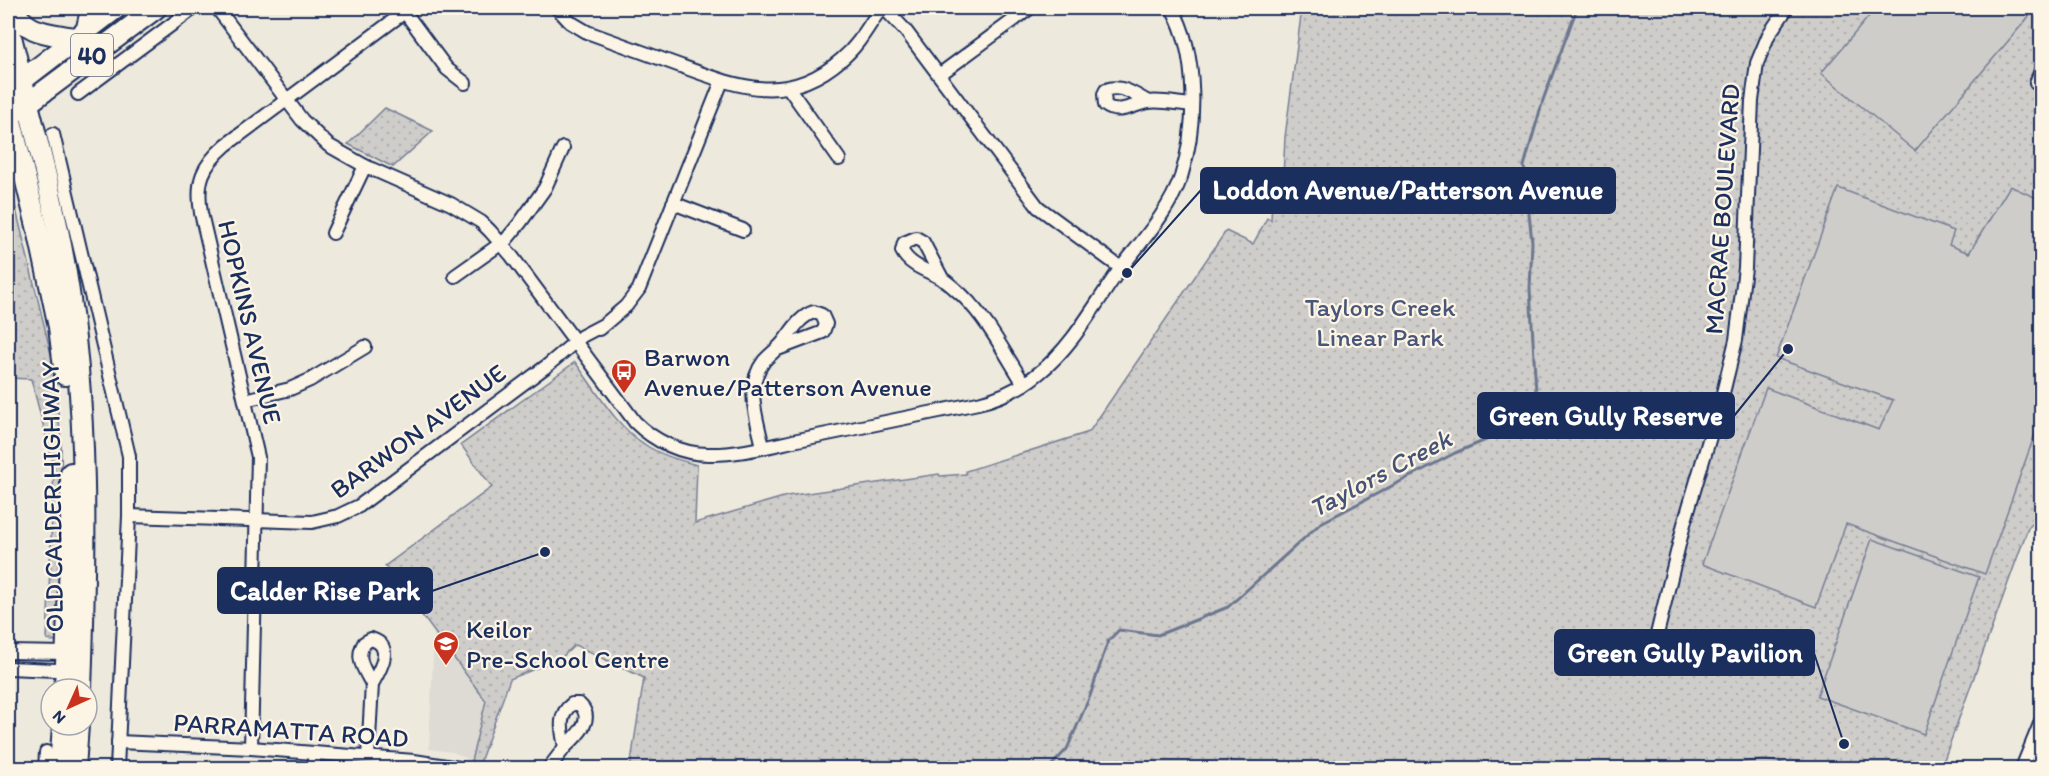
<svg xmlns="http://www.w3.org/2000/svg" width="2049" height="776" viewBox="0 0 2049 776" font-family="Itim,sans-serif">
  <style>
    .built { fill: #dedbd4 }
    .park { fill: url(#park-dots); stroke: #757e94; stroke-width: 1.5 }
    .pitch { fill: #cfcdca; stroke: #757e94; stroke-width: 1.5 }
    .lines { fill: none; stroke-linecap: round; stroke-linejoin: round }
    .stream { stroke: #6c778f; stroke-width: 3 }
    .street-casing { stroke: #1b2f5e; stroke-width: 16 }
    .primary-casing { stroke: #1b2f5e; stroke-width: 24 }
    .street { stroke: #fcf5e5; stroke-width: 12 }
    .primary { stroke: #fcf5e5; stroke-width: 20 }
    .labels { text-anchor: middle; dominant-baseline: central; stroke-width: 4.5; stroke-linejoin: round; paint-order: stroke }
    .shield { fill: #fcf5e5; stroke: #5e6a86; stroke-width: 1.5 }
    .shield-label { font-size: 24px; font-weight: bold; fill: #1b2f5e }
    .street-label { font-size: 26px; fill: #1b2f5e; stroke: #fcf5e5 }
    .park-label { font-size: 26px; fill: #485679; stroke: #fcf5e5 }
    .poi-label { font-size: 26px; fill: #1b2f5e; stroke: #fcf5e5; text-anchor: start }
    .water-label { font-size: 27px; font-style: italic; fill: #445376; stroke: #fcf5e5 }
    .leader { fill: none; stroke: #1b2f5e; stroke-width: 2 }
    .callout-dot { fill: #1b2f5e; stroke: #fcf5e5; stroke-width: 2 }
    .callout { fill: #1b2f5e; stroke: #1b2f5e; stroke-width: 2 }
    .callout-label { font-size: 27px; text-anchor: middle; font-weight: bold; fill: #fff }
  </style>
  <defs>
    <pattern id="park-dots" width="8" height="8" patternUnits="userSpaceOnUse" patternTransform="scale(1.5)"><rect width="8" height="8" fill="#cfcdca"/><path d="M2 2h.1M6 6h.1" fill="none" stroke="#b1b0b0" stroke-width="1.8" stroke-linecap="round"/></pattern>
  </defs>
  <rect width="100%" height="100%" fill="#eee9dd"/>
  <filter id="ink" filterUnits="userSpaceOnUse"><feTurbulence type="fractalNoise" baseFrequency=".0167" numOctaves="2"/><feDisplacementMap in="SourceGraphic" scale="12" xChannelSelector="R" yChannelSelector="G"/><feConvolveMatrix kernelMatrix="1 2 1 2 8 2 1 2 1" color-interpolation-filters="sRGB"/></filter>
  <g filter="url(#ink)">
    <path class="built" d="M 434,633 L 486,701 L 471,761 L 453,752 L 429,749 Z"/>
    <g class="park">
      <path d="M 1302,8 L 2041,8 L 2041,516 L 2028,528 L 1941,768 L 630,768 L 644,678 L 575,645 L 561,658 L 510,679 L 479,765 L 471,761 L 486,701 L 385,566 L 492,487 L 461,445 L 575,362 C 596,390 615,425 644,444 C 660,455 679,460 697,465 L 695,523 L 787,496 L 939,474 L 940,476 L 966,474 L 966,471 L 1089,432 L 1226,231 L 1253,244 L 1267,218 L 1271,220 L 1272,198 L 1283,177 L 1285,137 Z"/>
      <path d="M 385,108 L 433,131 L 393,167 L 348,144 Z"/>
      <path d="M 8,181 L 14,201 L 53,362 L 61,441 L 64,627 L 60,638 L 57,642 L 47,640 L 54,466 L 31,379 L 8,378 Z"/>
    </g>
    <g class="pitch">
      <path d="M 1876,8 L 2023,8 L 2031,14 L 1915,151 L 1821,73 Z"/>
      <path d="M 2010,186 L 2041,200 L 2041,417 L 1985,574 L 1846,524 L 1816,607 L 1702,564 L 1766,388 L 1879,430 L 1893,400 L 1776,358 L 1838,188 L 1954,231 L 1949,245 L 1969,253 Z"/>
      <path d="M 1872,539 L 1979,577 L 1924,734 L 1817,696 Z"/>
      <path d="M 1764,760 L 1778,762 L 1800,768 L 1723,768 L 1742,762 Z"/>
    </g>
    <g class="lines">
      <path class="stream" d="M 1049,768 L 1067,749 L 1090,696 L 1108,641 L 1119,630 L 1158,635 L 1228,607 L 1321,523 L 1455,453 L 1524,424 L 1537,409 L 1530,289 L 1532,242 L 1524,166 L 1543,100 L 1577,8"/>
      <defs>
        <g id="street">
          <path d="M 217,8 L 302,120 L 328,145 L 365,166 L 451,204 L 481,222 L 490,231 L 511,255 L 635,422 C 654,441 681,454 708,454 C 739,455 773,445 803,439 C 861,427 920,415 978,403 C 1000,398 1022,387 1039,373 C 1072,347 1094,306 1118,272 C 1140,243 1169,212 1181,177 C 1197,126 1198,54 1172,8"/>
          <path d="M 557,8 L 570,22 L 587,32 C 618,43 648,54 678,65 C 738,87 787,107 842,59 C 859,45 869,25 881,8"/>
          <path d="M 884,8 L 905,30 L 1038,207 L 1121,268"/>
          <path d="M 404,11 L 447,69 L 465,83"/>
          <path d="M 82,32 L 86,14 L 90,8"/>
          <path d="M 939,75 L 1030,8"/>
          <path d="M 2036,83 L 2042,68"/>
          <path d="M 788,87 L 839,159"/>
          <path d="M 78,94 L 194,8"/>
          <path d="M 1148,102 C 1136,95 1121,84 1106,90 L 1104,94 L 1105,105 C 1118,116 1134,104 1148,102 C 1161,100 1178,104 1192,105"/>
          <path d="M 53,134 L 129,456 L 129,516 L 117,768"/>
          <path d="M 673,203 L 743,230"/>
          <path d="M 333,233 L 365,166"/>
          <path d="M 455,276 L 506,240 L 520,223 L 545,188 L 563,148"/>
          <path d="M 943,280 L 923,242 L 916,238 L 904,243 L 902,251 C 910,267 930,271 944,280 C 950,284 956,290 962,295 C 988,320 1005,354 1024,384"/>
          <path d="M 599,329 L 626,306 L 639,289 L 722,81"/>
          <path d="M 245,400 L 290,389 L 310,380 L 365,347"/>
          <path d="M 763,447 C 757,418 744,387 764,361 C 770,354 778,349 784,341 C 792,331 800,316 814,312 L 822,315 L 826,324 L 823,332 L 778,349"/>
          <path d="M 129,516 L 312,522 L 338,516 L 359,506 L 548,365 L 582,336 L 603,325"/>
          <path d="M 371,639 C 395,646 380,670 372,684 C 364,669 355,658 364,643 Z"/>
          <path d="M 8,652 L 67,653"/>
          <path d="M 1650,663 L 1684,524 L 1723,393 L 1736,340 L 1745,268 L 1752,101 L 1757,63 L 1769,34 L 1787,8"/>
          <path d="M 8,668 L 55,670 L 67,669"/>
          <path d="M 572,704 L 579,704 C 596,719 577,736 565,747 C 562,731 557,715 572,704 Z"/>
          <path d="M 118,742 L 251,748 L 414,761 L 459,768"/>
          <path d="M 251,748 L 258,457 L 201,213 C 196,181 202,166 226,145 L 410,8"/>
          <path d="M 368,757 L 372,684"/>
          <path d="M 45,768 L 46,752"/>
          <path d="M 313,768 L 315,753"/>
          <path d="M 549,768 L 565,747"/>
          <path d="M 2022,768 L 2042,719"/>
        </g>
        <g id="primary">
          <path d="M 13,8 C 25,34 49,33 74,38"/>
          <path d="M 8,24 C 27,105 51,185 65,267 C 89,407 86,548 81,689"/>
          <path d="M 8,91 L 116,8"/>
          <path d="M 8,109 L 39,234 L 59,327 L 65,375"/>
          <path d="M 19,110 L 156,8"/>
          <path d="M 65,689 L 71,536 L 71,473"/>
          <path d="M 60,768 L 63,725"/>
          <path d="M 75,768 L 78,725"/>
        </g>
      </defs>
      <use href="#street" class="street-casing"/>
      <use href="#primary" class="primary-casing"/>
      <use href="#street" class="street"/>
      <use href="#primary" class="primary"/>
    </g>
  </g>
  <defs>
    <symbol id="bus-pin" viewBox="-11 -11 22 30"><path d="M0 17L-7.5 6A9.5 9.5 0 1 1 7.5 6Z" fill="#c8321e" stroke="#fcf5e5"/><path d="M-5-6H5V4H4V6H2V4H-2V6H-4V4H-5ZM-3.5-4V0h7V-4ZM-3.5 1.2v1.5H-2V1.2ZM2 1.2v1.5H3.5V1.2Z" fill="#fff"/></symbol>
    <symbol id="school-pin" viewBox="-11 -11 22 30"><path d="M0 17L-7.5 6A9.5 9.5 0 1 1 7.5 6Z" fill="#c8321e" stroke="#fcf5e5"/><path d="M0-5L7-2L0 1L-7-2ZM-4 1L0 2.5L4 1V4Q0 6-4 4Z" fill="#fff"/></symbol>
  </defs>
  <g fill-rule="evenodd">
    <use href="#bus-pin" x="609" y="357" width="30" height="40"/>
    <use href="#school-pin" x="431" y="629" width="30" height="40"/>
  </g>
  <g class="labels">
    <rect class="shield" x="71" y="34" width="42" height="42" rx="4.5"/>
    <g class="shield-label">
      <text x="92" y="55">40</text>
    </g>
    <g class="street-label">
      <text transform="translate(1722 209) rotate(-86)">MACRAE BOULEVARD</text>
      <text transform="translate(250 322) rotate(77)">HOPKINS AVENUE</text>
      <text transform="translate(418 431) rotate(-36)">BARWON AVENUE</text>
      <text transform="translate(52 497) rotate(-91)">OLD CALDER HIGHWAY</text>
      <text transform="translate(291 730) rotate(4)">PARRAMATTA ROAD</text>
    </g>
    <g class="park-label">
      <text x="1380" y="307">Taylors Creek<tspan x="1380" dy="30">Linear Park</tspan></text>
    </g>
    <g class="poi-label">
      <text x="644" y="357">Barwon<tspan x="644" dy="30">Avenue/Patterson Avenue</tspan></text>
      <text x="466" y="629">Keilor<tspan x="466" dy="30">Pre-School Centre</tspan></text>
    </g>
    <g class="water-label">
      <text transform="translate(1380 473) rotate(-28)">Taylors Creek</text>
    </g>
  </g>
  <path class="leader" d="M1127 273L1201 190M1788 349L1734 416M545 552L432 591M1844 744L1814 653"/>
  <g class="callout-dot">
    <circle cx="1127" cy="273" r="6"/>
    <circle cx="1788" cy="349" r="6"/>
    <circle cx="545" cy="552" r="6"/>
    <circle cx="1844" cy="744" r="6"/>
  </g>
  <g class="callout">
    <rect x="1201" y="168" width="414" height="45" rx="6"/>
    <rect x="1478" y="393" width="256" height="45" rx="6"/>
    <rect x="218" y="568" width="214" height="45" rx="6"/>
    <rect x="1555" y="630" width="259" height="45" rx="6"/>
  </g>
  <g class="callout-label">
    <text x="1408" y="199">Loddon Avenue/Patterson Avenue</text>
    <text x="1606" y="425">Green Gully Reserve</text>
    <text x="325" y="600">Calder Rise Park</text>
    <text x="1685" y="662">Green Gully Pavilion</text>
  </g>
  <rect width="2049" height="776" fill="none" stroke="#fcf5e5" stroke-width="30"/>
  <rect x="15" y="15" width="2019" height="746" fill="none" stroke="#1b2f5e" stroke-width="2" filter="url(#ink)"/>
  <g transform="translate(69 707) rotate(225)"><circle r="28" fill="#fcf5e5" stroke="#a2a6af" stroke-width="1.5"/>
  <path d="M0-4.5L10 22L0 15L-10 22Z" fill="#c8321e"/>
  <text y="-9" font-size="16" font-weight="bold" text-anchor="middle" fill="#1b2f5e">N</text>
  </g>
</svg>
